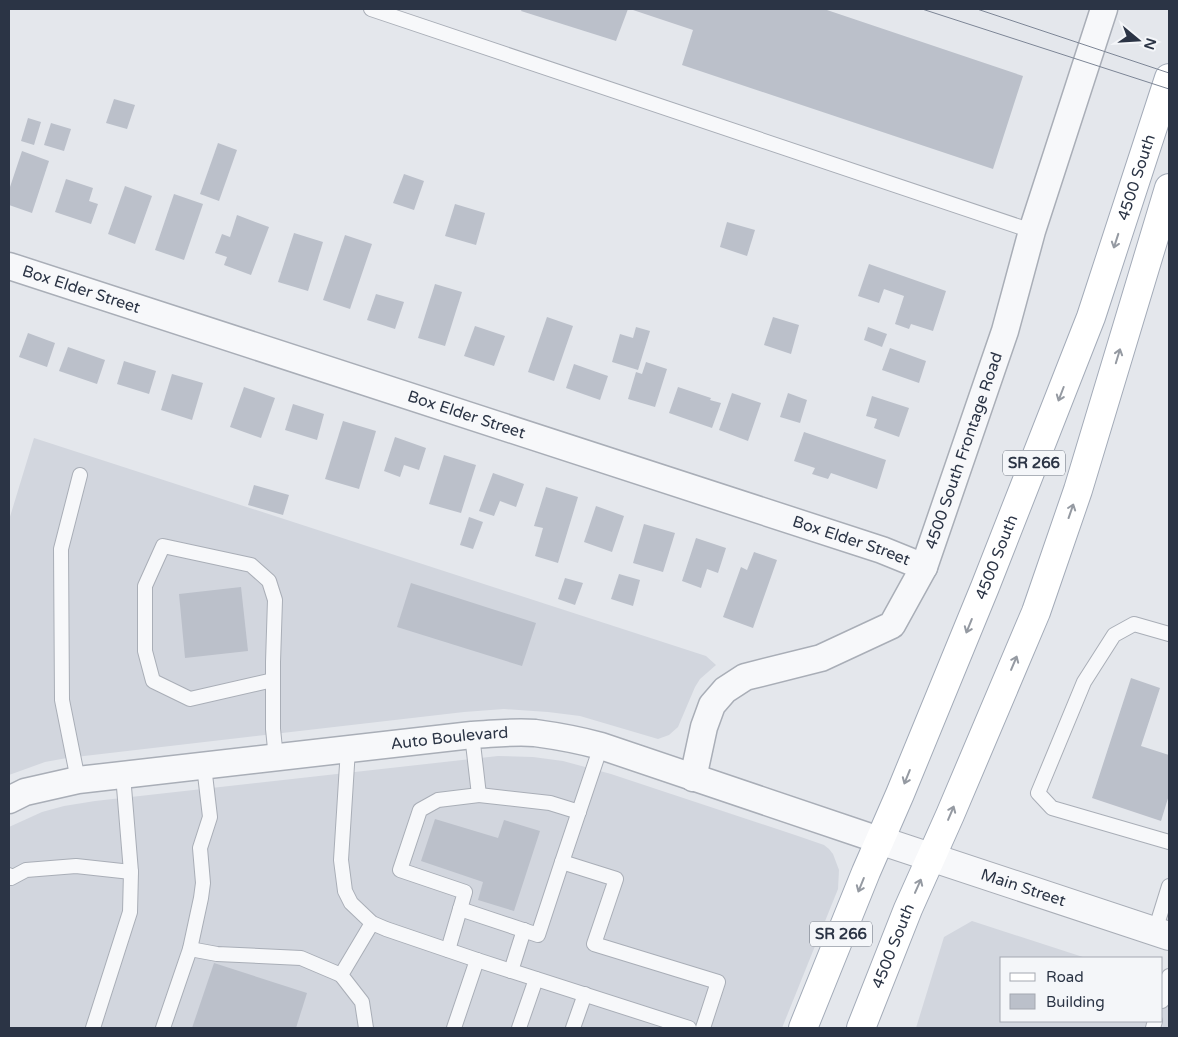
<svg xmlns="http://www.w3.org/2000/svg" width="1178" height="1037" viewBox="0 0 1178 1037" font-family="'Varela Round',sans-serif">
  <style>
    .built { fill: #d2d6de }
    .building { fill: #bbc0ca }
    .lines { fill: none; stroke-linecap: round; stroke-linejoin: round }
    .service-casing { stroke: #a9aeb7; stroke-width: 16 }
    .minor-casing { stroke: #a9aeb7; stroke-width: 29 }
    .tertiary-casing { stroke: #a9aeb7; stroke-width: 30 }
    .primary-casing { stroke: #a3abb8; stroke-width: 30 }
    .service { stroke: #f7f8fa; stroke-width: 14 }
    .minor { stroke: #f7f8fa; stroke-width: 26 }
    .tertiary { stroke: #f7f8fa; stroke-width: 28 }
    .primary { stroke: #fff; stroke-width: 28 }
    .tram { stroke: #7d8696; stroke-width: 1 }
    .oneway { stroke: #959aa2 }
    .labels { text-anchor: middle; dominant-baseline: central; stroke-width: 4.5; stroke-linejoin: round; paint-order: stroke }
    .shield { fill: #f4f6f9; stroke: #676e7b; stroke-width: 1 }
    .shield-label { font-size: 15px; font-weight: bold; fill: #2b3445 }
    .street-label { font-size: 16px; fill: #2b3445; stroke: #f4f6f9 }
  </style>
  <rect width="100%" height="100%" fill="#e4e7ec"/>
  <g class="built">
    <path d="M 34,438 L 706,656 L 716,665 L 700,679 L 695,687 L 678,727 L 669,735 L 658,739 L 580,716 L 548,712 L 504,709 L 464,712 L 67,758 L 45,762 L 9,775 L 9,520 Z"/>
    <path d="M 498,756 L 533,757 L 563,761 L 611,774 L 798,836 L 824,845 L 829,849 L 833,854 L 839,870 L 838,889 L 782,1028 L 9,1028 L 9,827 L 42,812 L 64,806 L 95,801 Z"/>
    <path d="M 972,921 L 1086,958 L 1002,958 L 1002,1021 L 1162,1021 L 1162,983 L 1169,985 L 1169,1028 L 916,1028 L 944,937 Z"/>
  </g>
  <g class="building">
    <path d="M 522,9 L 628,9 L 616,41 L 521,11 Z"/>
    <path d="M 630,9 L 824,9 L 1023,76 L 993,169 L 682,65 L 693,30 Z"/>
    <path d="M 114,99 L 135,105 L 127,129 L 106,123 Z"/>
    <path d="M 28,118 L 41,122 L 34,145 L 21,141 Z"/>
    <path d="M 51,123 L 71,129 L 64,151 L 44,145 Z"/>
    <path d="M 218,143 L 237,150 L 219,201 L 200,194 Z"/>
    <path d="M 22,151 L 49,161 L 32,213 L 9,205 L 9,190 Z"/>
    <path d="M 404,174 L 424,181 L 414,210 L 393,203 Z"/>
    <path d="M 66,179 L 93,188 L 89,201 L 98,204 L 91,224 L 55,212 Z"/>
    <path d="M 125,186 L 152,196 L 135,244 L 108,234 Z"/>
    <path d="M 174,194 L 203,204 L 184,260 L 155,250 Z"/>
    <path d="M 455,204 L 485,213 L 476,245 L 445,236 Z"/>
    <path d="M 237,215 L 269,227 L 251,275 L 224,265 L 227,257 L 215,253 L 222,234 L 230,237 Z"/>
    <path d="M 727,222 L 755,230 L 747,256 L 720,247 Z"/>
    <path d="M 294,233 L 323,242 L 308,291 L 278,282 Z"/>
    <path d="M 345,235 L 372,244 L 350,309 L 323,300 Z"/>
    <path d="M 869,264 L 946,291 L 933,331 L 911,324 L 909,329 L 895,324 L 904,296 L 884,289 L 879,303 L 858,296 Z"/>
    <path d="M 435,284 L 462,292 L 445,346 L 418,338 Z"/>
    <path d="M 376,294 L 404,302 L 395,329 L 367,320 Z"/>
    <path d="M 547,317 L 573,326 L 554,381 L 528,372 Z"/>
    <path d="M 773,317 L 799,325 L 791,354 L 764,345 Z"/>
    <path d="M 475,326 L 505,336 L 494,366 L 464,356 Z"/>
    <path d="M 636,327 L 650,331 L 638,370 L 612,362 L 620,334 L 633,338 Z"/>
    <path d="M 868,327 L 887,334 L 882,347 L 864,340 Z"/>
    <path d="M 28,333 L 55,343 L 47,367 L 19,357 Z"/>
    <path d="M 68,347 L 105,360 L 97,384 L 59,371 Z"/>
    <path d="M 890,348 L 926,361 L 919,383 L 882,370 Z"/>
    <path d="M 124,361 L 156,371 L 149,394 L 117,384 Z"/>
    <path d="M 646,362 L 667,369 L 655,407 L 628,399 L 636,372 L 642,374 Z"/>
    <path d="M 574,364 L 608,376 L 600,400 L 566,388 Z"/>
    <path d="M 172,374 L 203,383 L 192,420 L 161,410 Z"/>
    <path d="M 244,387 L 275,398 L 261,438 L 230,427 Z"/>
    <path d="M 678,387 L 711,398 L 710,400 L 721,403 L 712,428 L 669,413 Z"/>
    <path d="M 732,393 L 761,403 L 748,441 L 719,430 Z"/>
    <path d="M 788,393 L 807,400 L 800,423 L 780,417 Z"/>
    <path d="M 872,396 L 909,408 L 899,437 L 874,428 L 877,419 L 866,416 Z"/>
    <path d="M 293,404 L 324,414 L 317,440 L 285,430 Z"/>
    <path d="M 343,421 L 376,431 L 359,489 L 325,479 Z"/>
    <path d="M 804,432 L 886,460 L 877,489 L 831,473 L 828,479 L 812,474 L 815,468 L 794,461 Z"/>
    <path d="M 395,437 L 426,448 L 419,470 L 404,465 L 400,477 L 384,471 Z"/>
    <path d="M 444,455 L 476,465 L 461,513 L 429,504 Z"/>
    <path d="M 493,473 L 524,484 L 516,507 L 500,501 L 494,516 L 479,511 Z"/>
    <path d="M 254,485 L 289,495 L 283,515 L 248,505 Z"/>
    <path d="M 546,487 L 578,497 L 558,563 L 535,556 L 543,528 L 534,526 Z"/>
    <path d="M 596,506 L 624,516 L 612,552 L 584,542 Z"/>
    <path d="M 469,517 L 483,522 L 473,549 L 460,545 Z"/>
    <path d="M 644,524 L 675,533 L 663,572 L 633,563 Z"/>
    <path d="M 696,538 L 726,548 L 718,573 L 707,569 L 701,588 L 682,581 Z"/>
    <path d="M 754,552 L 777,560 L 753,628 L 723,617 L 741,567 L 747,570 Z"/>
    <path d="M 619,574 L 640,580 L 633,606 L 611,599 Z"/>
    <path d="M 565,578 L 583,583 L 575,605 L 558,599 Z"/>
    <path d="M 411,583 L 536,623 L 522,666 L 397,627 Z"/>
    <path d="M 241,587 L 248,651 L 185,658 L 179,594 Z"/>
    <path d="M 1131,678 L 1160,688 L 1141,746 L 1169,755 L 1169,795 L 1161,821 L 1092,798 Z"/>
    <path d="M 435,819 L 498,838 L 504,820 L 540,831 L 514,911 L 478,900 L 483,882 L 421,861 Z"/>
    <path d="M 214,963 L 307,993 L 296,1028 L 192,1028 Z"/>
  </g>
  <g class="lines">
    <defs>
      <g id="service">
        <path d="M 371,9 L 1032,231"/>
        <path d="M 1169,634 L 1134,624 L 1114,635 L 1084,682 L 1038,793 L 1052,808 L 1169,842"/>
        <path d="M 273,680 L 190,699 L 153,681 L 145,651 L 145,586 L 163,546 L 251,565 L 269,581 L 275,600 L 273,662 L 273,729 L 276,758"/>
        <path d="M 601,746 L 562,862 L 616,879 L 594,944 L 718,982 L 703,1028"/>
        <path d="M 348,749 L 341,860 L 345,891 L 351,903 L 372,923 L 386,929 L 477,960 L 689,1028"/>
        <path d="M 78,780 L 62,700 L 61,549 L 80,475"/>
        <path d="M 479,795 L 550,803 L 579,812"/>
        <path d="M 9,875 L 11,878 L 26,870 L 76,866 L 131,872"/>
        <path d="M 460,909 L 538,935 L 562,862"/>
        <path d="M 1155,931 L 1169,886"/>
        <path d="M 190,949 L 217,954 L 301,958 L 341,975"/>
        <path d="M 448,950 L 465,892 L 400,870 L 420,810 L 438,800 L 479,795 L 472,735"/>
        <path d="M 511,971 L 524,930"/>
        <path d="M 1162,1001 L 1169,976"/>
        <path d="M 93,1028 L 130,912 L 131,872 L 123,775"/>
        <path d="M 163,1028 L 190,949 L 201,898 L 203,883 L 200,848 L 210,817 L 204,766"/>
        <path d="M 366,1028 L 362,1002 L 341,975 L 372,923"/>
        <path d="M 454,1028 L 477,960"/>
        <path d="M 519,1028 L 536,979"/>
        <path d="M 573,1028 L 585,994"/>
        <path d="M 1153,1028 L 1155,1021"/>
      </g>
      <g id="minor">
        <path id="s1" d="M 9,266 L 882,550 L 924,567"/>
        <path id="s2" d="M 693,778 L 704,727 L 712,705 L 725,690 L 745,677 L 821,658 L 892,625 L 924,567 L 1005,331 L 1032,231 L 1104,9"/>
        <path id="s3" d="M 9,800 L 25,792 L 78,780 L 472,735 C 493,734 514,731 535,733 C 557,736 579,740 601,746 L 879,840"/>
      </g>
      <g id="tertiary">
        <path id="s4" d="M 879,840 L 1169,936"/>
      </g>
      <g id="primary">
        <path id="s5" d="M 803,1028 L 866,872 L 900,794 L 985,587 L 1091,317 L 1169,78"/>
        <path id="s6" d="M 861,1028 L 908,909 L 950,815 L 1036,612 L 1078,490 L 1169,188"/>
      </g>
    </defs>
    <use href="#service" class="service-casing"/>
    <use href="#minor" class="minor-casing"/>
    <use href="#tertiary" class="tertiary-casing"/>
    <use href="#primary" class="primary-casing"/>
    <use href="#service" class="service"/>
    <use href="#minor" class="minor"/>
    <use href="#tertiary" class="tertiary"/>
    <use href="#primary" class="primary"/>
    <g class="tram">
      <path d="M 922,9 L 1169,89"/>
      <path d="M 977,9 L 1169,73"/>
    </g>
  </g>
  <defs><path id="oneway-shaft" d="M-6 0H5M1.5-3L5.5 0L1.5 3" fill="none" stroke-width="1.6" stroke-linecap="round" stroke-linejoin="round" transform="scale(1.25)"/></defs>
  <g class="oneway">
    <use href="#oneway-shaft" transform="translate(1116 241) rotate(108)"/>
    <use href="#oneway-shaft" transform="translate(1118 356) rotate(-73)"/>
    <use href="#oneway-shaft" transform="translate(1061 394) rotate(111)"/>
    <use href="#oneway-shaft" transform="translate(1071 511) rotate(-71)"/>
    <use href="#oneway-shaft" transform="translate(969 626) rotate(112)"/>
    <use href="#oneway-shaft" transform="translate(1014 663) rotate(-67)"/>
    <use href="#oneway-shaft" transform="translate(907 777) rotate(112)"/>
    <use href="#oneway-shaft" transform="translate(951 813) rotate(-67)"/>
    <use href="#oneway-shaft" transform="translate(861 885) rotate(112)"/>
    <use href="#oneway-shaft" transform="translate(918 886) rotate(-66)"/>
  </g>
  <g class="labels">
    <g class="shield">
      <rect x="1003" y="450.5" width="62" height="25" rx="4"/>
      <rect x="810" y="921.5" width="62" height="25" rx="4"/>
    </g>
    <g class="shield-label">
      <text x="1034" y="463">SR 266</text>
      <text x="841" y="934">SR 266</text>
    </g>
    <g class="street-label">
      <text stroke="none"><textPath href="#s5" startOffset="914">4500 South</textPath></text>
      <text stroke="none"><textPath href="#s1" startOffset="76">Box Elder Street</textPath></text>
      <text stroke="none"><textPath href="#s1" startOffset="481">Box Elder Street</textPath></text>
      <text stroke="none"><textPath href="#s2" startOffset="465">4500 South Frontage Road</textPath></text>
      <text stroke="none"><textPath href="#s1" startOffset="886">Box Elder Street</textPath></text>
      <text stroke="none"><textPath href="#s5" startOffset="509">4500 South</textPath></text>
      <text stroke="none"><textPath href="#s3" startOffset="446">Auto Boulevard</textPath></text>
      <text stroke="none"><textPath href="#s4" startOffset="152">Main Street</textPath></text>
      <text stroke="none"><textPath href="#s6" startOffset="88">4500 South</textPath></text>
    </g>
  </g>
  <rect width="1178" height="1037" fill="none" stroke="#2b3445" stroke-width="20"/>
  <rect x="1000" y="957" width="162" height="65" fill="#f4f6f9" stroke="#a4a8b1"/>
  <rect x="1010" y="973" width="25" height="8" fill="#ffffff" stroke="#a4a8b1"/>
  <text x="1046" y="982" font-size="15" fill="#2b3445">Road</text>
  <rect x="1010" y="994" width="25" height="15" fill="#bbc0ca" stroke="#a4a8b1"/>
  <text x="1046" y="1007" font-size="15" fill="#2b3445">Building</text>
  <g transform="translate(1138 40) rotate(108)" stroke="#f4f6f9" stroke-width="4" paint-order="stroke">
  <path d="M0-4L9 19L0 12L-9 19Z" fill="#2b3445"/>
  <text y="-8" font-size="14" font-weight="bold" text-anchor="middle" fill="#2b3445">N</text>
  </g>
</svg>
